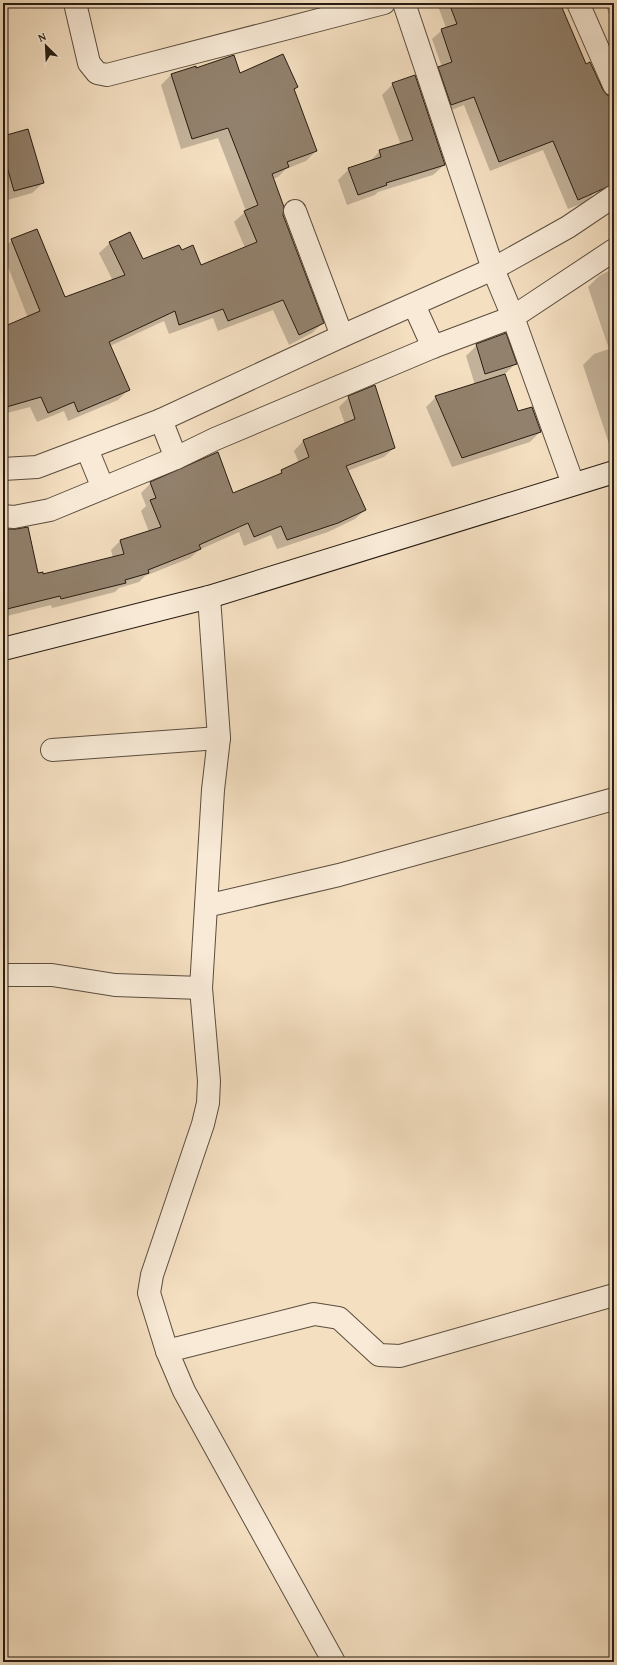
<svg xmlns="http://www.w3.org/2000/svg" width="617" height="1665" viewBox="0 0 617 1665" font-family="'Gentium Book Plus',serif">
  <style>
    .shadow { fill: #0003 }
    .building { fill: #92816d; stroke: #281c11 }
    .lines { fill: none; stroke-linecap: round; stroke-linejoin: round }
    .street-casing { stroke: #5b4d3d; stroke-width: 24 }
    .secondary-casing { stroke: #281c11; stroke-width: 24 }
    .street { stroke: #f8ead7; stroke-width: 22 }
    .secondary { stroke: #f8ead7; stroke-width: 22 }
  </style>
  <rect width="100%" height="100%" fill="#f4dfc1"/>
  <filter id="stains"><feTurbulence type="fractalNoise" baseFrequency=".005" numOctaves="4"/><feColorMatrix values="0 0 0 0 .2 0 0 0 0 .09 0 0 0 0 .02 0 0 0 .5 -.17"/></filter>
  <radialGradient id="worn" r=".72"><stop offset=".6" stop-color="#630" stop-opacity="0"/><stop offset="1" stop-color="#630" stop-opacity=".3"/></radialGradient>
  <g class="shadow">
    <path d="M 437,3 L 559,3 L 585,65 L 606,96 L 614,98 L 614,182 L 594,190 L 595,192 L 586,202 L 568,209 L 543,150 L 490,171 L 464,105 L 442,114 L 430,77 L 442,67 L 432,39 L 442,30 L 446,28 Z"/>
    <path d="M 604,3 L 614,3 L 614,25 Z"/>
    <path d="M 195,67 L 196,69 L 239,75 L 297,87 L 293,91 L 316,151 L 306,161 L 286,169 L 278,177 L 273,179 L 282,216 L 323,323 L 312,333 L 289,345 L 273,310 L 218,331 L 213,318 L 169,334 L 164,321 L 110,346 L 128,390 L 118,400 L 68,421 L 64,411 L 37,422 L 30,407 L 3,414 L 3,328 L 44,359 L 3,254 L 3,249 L 12,240 L 64,299 L 113,281 L 99,253 L 110,243 L 142,260 L 181,251 L 200,266 L 245,248 L 234,222 L 246,211 L 218,138 L 181,149 L 161,85 L 171,75 Z"/>
    <path d="M 393,84 L 444,165 L 433,175 L 378,192 L 375,195 L 347,205 L 338,180 L 349,169 L 369,162 L 380,151 L 401,145 L 382,95 Z"/>
    <path d="M 3,137 L 43,183 L 32,193 L 4,201 Z"/>
    <path d="M 614,268 L 614,453 L 612,453 L 583,365 L 594,354 L 609,349 L 588,287 L 599,276 Z"/>
    <path d="M 477,345 L 515,364 L 505,374 L 517,412 L 540,432 L 530,442 L 452,467 L 426,407 L 436,397 L 475,385 L 466,356 Z"/>
    <path d="M 349,397 L 394,448 L 384,457 L 347,471 L 365,510 L 355,519 L 328,532 L 277,549 L 271,535 L 244,546 L 239,532 L 199,550 L 190,558 L 145,576 L 139,582 L 119,588 L 115,592 L 52,608 L 51,605 L 3,617 L 3,530 L 37,575 L 42,575 L 113,558 L 111,550 L 120,541 L 149,532 L 141,511 L 146,506 L 141,493 L 151,483 L 232,495 L 275,477 L 282,471 L 299,463 L 294,451 L 303,441 L 345,424 L 339,407 Z"/>
  </g>
  <g class="building">
    <path d="M 449,3 L 560,3 L 586,64 L 590,62 L 603,90 L 607,95 L 612,97 L 614,101 L 614,184 L 578,200 L 553,141 L 499,162 L 474,97 L 451,105 L 438,67 L 452,62 L 441,29 L 457,24 Z"/>
    <path d="M 283,54 L 298,87 L 294,89 L 317,151 L 287,162 L 289,167 L 272,174 L 284,207 L 283,215 L 324,323 L 299,335 L 283,300 L 228,321 L 223,309 L 179,325 L 175,311 L 109,342 L 130,390 L 78,412 L 74,402 L 48,413 L 41,397 L 3,408 L 3,327 L 40,311 L 11,239 L 37,229 L 65,297 L 125,275 L 109,242 L 130,232 L 143,259 L 179,245 L 182,250 L 193,245 L 201,265 L 257,242 L 244,211 L 258,205 L 228,128 L 192,139 L 171,74 L 196,66 L 196,68 L 234,55 L 240,73 Z"/>
    <path d="M 415,75 L 445,165 L 386,183 L 387,185 L 358,195 L 348,168 L 381,157 L 379,150 L 413,140 L 392,83 Z"/>
    <path d="M 28,129 L 44,183 L 14,191 L 3,153 L 3,136 Z"/>
    <path d="M 506,333 L 517,364 L 485,374 L 476,344 Z"/>
    <path d="M 505,374 L 518,411 L 532,407 L 541,432 L 462,458 L 435,396 Z"/>
    <path d="M 375,385 L 395,448 L 346,466 L 366,510 L 338,523 L 287,540 L 281,526 L 254,537 L 248,523 L 199,545 L 201,549 L 148,570 L 149,573 L 125,580 L 126,583 L 61,599 L 60,596 L 3,610 L 3,582 L 7,581 L 3,563 L 3,529 L 16,529 L 28,527 L 38,573 L 43,572 L 43,574 L 124,554 L 120,540 L 161,527 L 150,500 L 156,498 L 150,482 L 218,452 L 233,493 L 282,473 L 281,470 L 309,457 L 303,440 L 355,419 L 348,396 Z"/>
  </g>
  <g class="lines">
    <defs>
      <g id="street">
        <path d="M 75,3 L 89,63 L 97,73 L 107,75 L 384,3"/>
        <path d="M 404,3 L 493,269 L 513,317 L 573,484"/>
        <path d="M 578,3 L 614,85"/>
        <path d="M 295,211 L 342,336"/>
        <path d="M 414,305 L 433,347"/>
        <path d="M 161,420 L 176,458"/>
        <path d="M 87,449 L 103,488"/>
        <path d="M 3,469 L 37,467 L 161,420 L 342,336 L 493,269 L 568,227 L 614,196"/>
        <path d="M 3,516 L 14,517 L 50,510 L 176,458 L 215,439 L 433,347 L 513,317 L 614,250"/>
        <path d="M 209,597 L 219,738 L 213,790 L 201,988 L 209,1081 L 208,1103 L 203,1124 L 152,1275 L 149,1293 L 167,1351 L 184,1391 L 334,1662"/>
        <path d="M 52,750 L 219,738"/>
        <path d="M 206,906 L 339,875 L 614,799"/>
        <path d="M 3,975 L 52,975 L 115,985 L 201,988"/>
        <path d="M 167,1351 L 314,1314 L 339,1318 L 379,1355 L 400,1356 L 614,1295"/>
      </g>
      <path id="secondary" d="M 3,649 L 209,597 L 614,472"/>
    </defs>
    <use href="#street" class="street-casing"/>
    <use href="#secondary" class="secondary-casing"/>
    <use href="#street" class="street"/>
    <use href="#secondary" class="secondary"/>
  </g>
  <rect width="617" height="1665" fill="none" stroke="#f4dfc1" stroke-width="16"/>
  <rect x="4" y="4" width="609" height="1657" fill="none" stroke="#281c11" stroke-width="2"/>
  <rect x="8" y="8" width="601" height="1649" fill="none" stroke="#281c11"/>
  <g transform="translate(46 46) rotate(336)" stroke="#f8ead7" stroke-width="3" paint-order="stroke">
  <path d="M0-3L7 15L0 10L-7 15Z" fill="#281c11"/>
  <text y="-6" font-size="11" font-weight="bold" text-anchor="middle" fill="#281c11">N</text>
  </g>
  <rect width="100%" height="100%" filter="url(#stains)"/>
  <rect width="100%" height="100%" fill="url(#worn)"/>
</svg>
